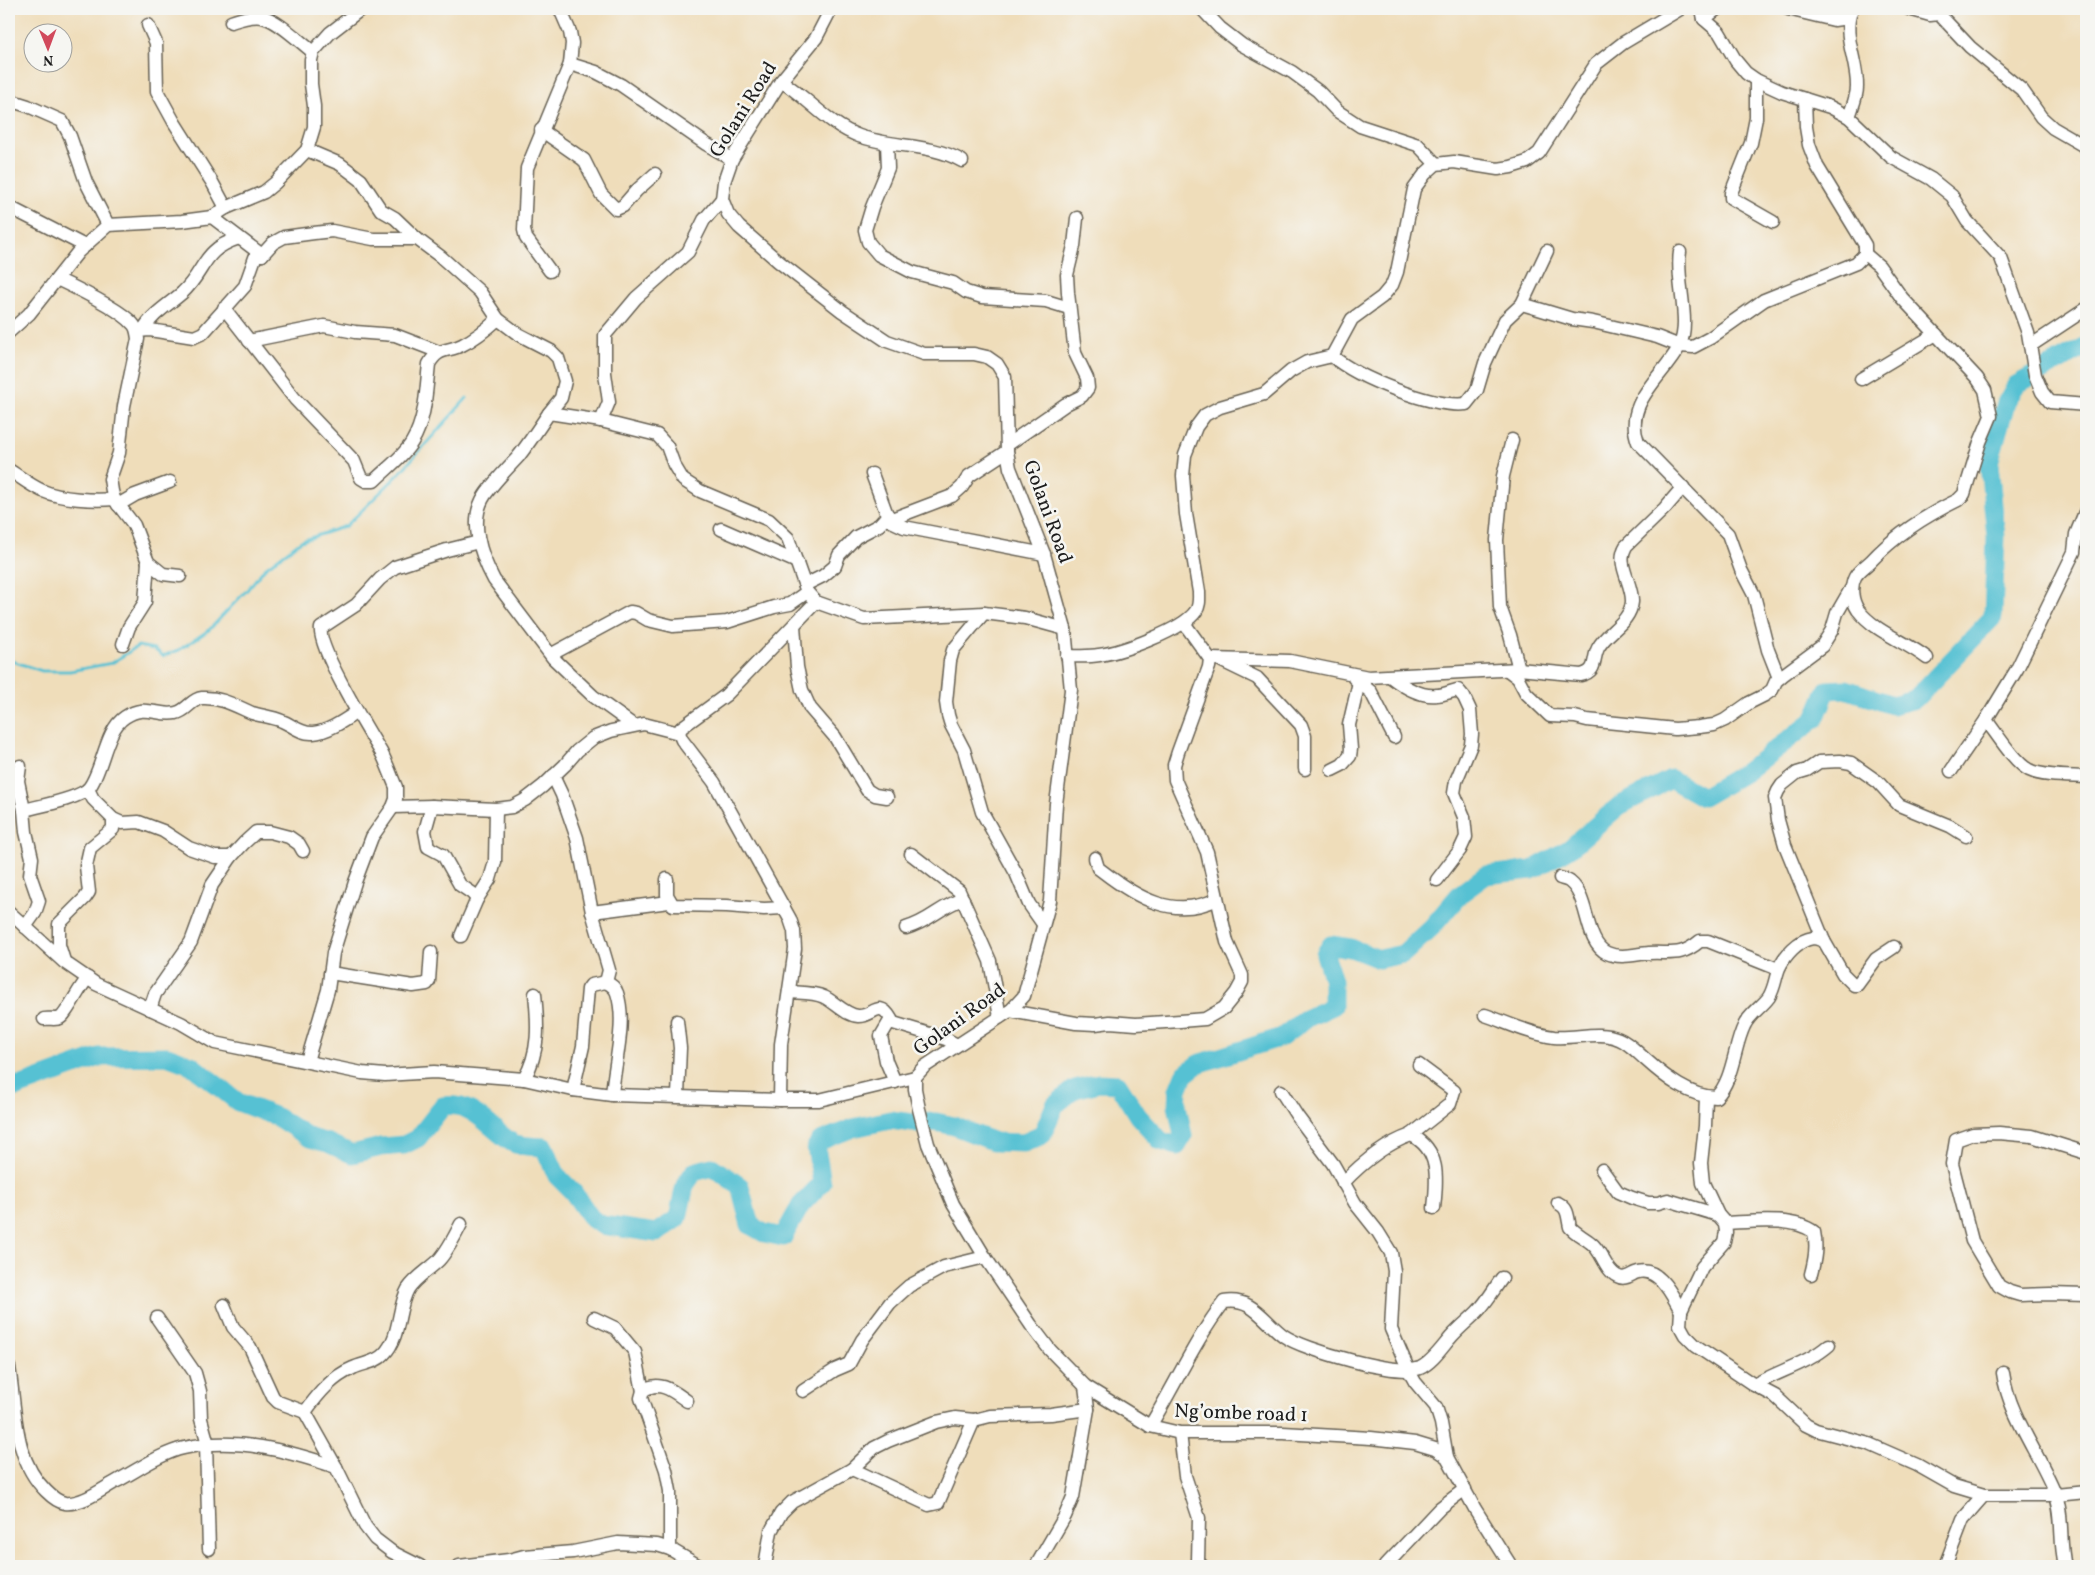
<svg xmlns="http://www.w3.org/2000/svg" width="2095" height="1575" viewBox="0 0 2095 1575" font-family="Vollkorn,serif">
  <style>
    .lines { fill: none; stroke-linecap: round; stroke-linejoin: round }
    .stream { stroke: #57c1d3; stroke-width: 3 }
    .river { stroke: #57c1d3; stroke-width: 19 }
    .minor-casing { stroke: #666053; stroke-width: 15 }
    .minor { stroke: #fff; stroke-width: 12 }
    .labels { text-anchor: middle; dominant-baseline: central; stroke-width: 5; stroke-linejoin: round; paint-order: stroke }
    .street-label { font-size: 20px; fill: #1c1c1c; stroke: #f6f6f2 }
  </style>
  <rect width="100%" height="100%" fill="#f6f6f2"/>
  <filter id="ink" filterUnits="userSpaceOnUse"><feTurbulence type="fractalNoise" baseFrequency=".02" numOctaves="2"/><feDisplacementMap in="SourceGraphic" scale="10" xChannelSelector="R" yChannelSelector="G"/><feConvolveMatrix kernelMatrix="1 2 1 2 8 2 1 2 1" color-interpolation-filters="sRGB"/></filter>
  <filter id="wash" filterUnits="userSpaceOnUse"><feTurbulence type="fractalNoise" baseFrequency=".0096" numOctaves="4" result="noise"/><feDisplacementMap in="SourceGraphic" scale="20" xChannelSelector="R" yChannelSelector="G"/><feGaussianBlur stdDeviation="1.12" result="paint"/><feColorMatrix in="noise" values="0 0 0 0 0 0 0 0 0 0 0 0 0 0 0 0 0 1.4 0 .05"/><feComposite in="paint" operator="in"/></filter>
  <g filter="url(#wash)">
    <rect width="100%" height="100%" fill="#efddba"/>
    <g class="lines">
      <path class="stream" d="M 9,660 L 42,671 L 70,671 L 112,663 L 138,646 L 154,649 L 163,656 L 179,650 L 209,630 L 247,590 L 265,568 L 301,541 L 346,526 L 396,477 L 467,398"/>
      <path class="river" d="M 9,1082 L 17,1087 L 99,1057 L 167,1056 L 191,1065 L 238,1102 L 277,1117 L 310,1138 L 328,1143 L 352,1154 L 381,1147 L 404,1145 L 418,1138 L 443,1106 C 474,1101 490,1130 513,1143 C 521,1147 535,1146 544,1147 L 557,1176 L 573,1192 L 591,1218 L 602,1225 L 657,1233 L 678,1218 L 685,1185 L 694,1172 L 712,1167 L 740,1186 L 750,1225 L 764,1233 L 783,1237 L 801,1205 L 822,1183 L 816,1147 L 820,1141 L 853,1128 L 890,1120 L 914,1123 L 936,1122 L 954,1126 L 995,1142 L 1024,1143 L 1042,1135 L 1055,1105 L 1075,1089 L 1099,1083 L 1118,1084 L 1138,1116 L 1161,1141 L 1177,1146 L 1183,1136 L 1177,1105 L 1178,1090 L 1184,1075 L 1198,1064 L 1282,1037 L 1305,1019 L 1333,1006 L 1333,981 L 1325,954 L 1331,945 L 1351,948 L 1379,959 L 1403,954 L 1432,927 L 1460,894 L 1486,875 L 1532,870 L 1569,849 L 1619,806 L 1671,779 L 1703,797 L 1746,772 L 1815,719 L 1827,690 L 1846,689 L 1892,705 L 1915,699 L 1993,617 L 1996,537 L 1989,463 L 2006,403 L 2016,385 L 2086,346"/>
    </g>
  </g>
  <g filter="url(#ink)">
    <g class="lines">
      <defs>
        <g id="minor">
          <path d="M 831,9 L 816,38 L 781,81 L 732,159 L 724,182 L 722,199 L 728,214 L 739,227 L 778,261 L 842,311 L 887,341 L 924,354 L 974,354 L 987,357 L 997,364 L 1005,377 L 1007,451 L 1010,468 L 1044,554 L 1065,629 L 1071,690 L 1056,804 L 1050,901 L 1024,996 L 1011,1010 L 924,1067 L 915,1077 L 915,1089 L 919,1109 L 928,1144 L 953,1204 L 985,1257 L 1031,1325 L 1050,1350 L 1085,1386 L 1150,1426 L 1180,1433 L 1283,1433 L 1371,1438 L 1415,1443 L 1435,1449 L 1447,1457 L 1475,1509 L 1511,1566"/>
          <path d="M 1202,9 L 1220,28 L 1242,45 L 1292,72 L 1318,91 L 1337,111 L 1360,126 L 1418,145 L 1436,164"/>
          <path d="M 1702,9 L 1704,19 L 1719,32 L 1736,61 L 1746,73 L 1756,80 L 1782,92 L 1830,107 L 1849,117 L 1891,157 L 1931,179 L 1952,196 L 1967,221 L 2001,258 L 2028,333 L 2035,375 L 2042,392 L 2050,402 L 2086,405"/>
          <path d="M 1788,9 L 1834,20 L 1848,18"/>
          <path d="M 1909,9 L 1930,15 L 1939,14 L 1943,9"/>
          <path d="M 1939,14 L 1970,47 L 2022,90 L 2041,117 L 2053,128 L 2086,147"/>
          <path d="M 1704,19 L 1717,9"/>
          <path d="M 231,22 C 240,19 252,15 262,17 C 277,19 300,42 313,52"/>
          <path d="M 148,25 L 156,43 L 157,91 L 174,122 L 212,182 L 226,208"/>
          <path d="M 570,64 L 596,72 L 621,85 L 706,144 L 732,159"/>
          <path d="M 1756,80 L 1756,118 L 1751,143 L 1731,193 L 1731,198 L 1773,222"/>
          <path d="M 781,81 C 808,98 829,125 859,136 C 893,148 930,143 962,161"/>
          <path d="M 9,100 L 28,106 L 62,121 L 70,136 L 86,182 L 108,225"/>
          <path d="M 1849,117 C 1852,107 1857,97 1857,87 C 1858,61 1841,34 1852,9"/>
          <path d="M 541,130 L 584,160 L 601,194 L 616,209 L 623,206 L 636,191 L 655,174"/>
          <path d="M 887,144 L 888,168 L 872,207 L 865,230 L 868,242 L 879,255 L 912,272 L 953,283 L 966,292 L 982,297 L 1046,301 L 1069,308"/>
          <path d="M 307,150 L 340,164 L 361,180 L 381,210 L 395,218 L 417,239"/>
          <path d="M 9,207 L 85,246"/>
          <path d="M 212,217 L 262,255"/>
          <path d="M 1680,252 C 1675,280 1692,322 1679,347 C 1662,378 1623,403 1638,442 L 1728,534 L 1741,570 L 1754,595 L 1768,650 L 1779,678"/>
          <path d="M 1865,254 L 1879,266 L 1902,298 L 1977,378 L 1985,390 L 1991,416 L 1980,442 L 1964,494 L 1958,500 C 1925,516 1896,534 1871,561 C 1866,566 1858,571 1855,577 C 1850,587 1852,601 1858,610 C 1875,632 1905,641 1927,658"/>
          <path d="M 262,255 L 273,243 L 284,237 L 314,233 L 332,231 L 373,239 L 417,239 L 441,257 L 480,292 L 498,319 L 518,334 L 551,351 L 558,358 L 565,381 L 561,398 L 549,413"/>
          <path d="M 550,271 L 526,238 L 524,230 L 527,168 L 570,64 L 572,43 L 570,32 L 560,9"/>
          <path d="M 57,279 C 76,288 121,310 133,324 C 137,328 137,333 138,339 L 124,406 L 119,453 L 110,479 L 112,491 L 114,499 L 134,525 L 148,562 L 163,574 L 180,576"/>
          <path d="M 1522,304 L 1547,251"/>
          <path d="M 224,308 L 295,399 L 354,461 L 361,478 L 366,481 L 374,481 C 386,469 403,457 412,442 C 426,419 426,390 429,364 C 438,347 448,352 462,345 C 476,338 487,329 498,319"/>
          <path d="M 143,330 C 152,314 168,305 182,293 C 206,271 201,250 239,238"/>
          <path d="M 137,331 L 150,330 L 194,337 L 203,333 L 245,286 L 257,252"/>
          <path d="M 9,332 L 29,314 L 78,252 L 108,225 L 182,221 L 212,217 L 226,208 L 264,192 L 275,183 L 307,150 L 314,127 L 314,106 L 311,84 L 311,60 L 313,52 L 330,33 L 361,9"/>
          <path d="M 249,341 L 324,326 L 355,332 L 395,335 L 439,352"/>
          <path d="M 2030,346 L 2086,309"/>
          <path d="M 1332,356 C 1358,378 1432,408 1466,404 L 1477,390 L 1485,363 L 1505,320 L 1522,304 L 1572,319 L 1593,322 L 1657,337 L 1680,346 L 1693,347 L 1710,338 L 1764,300 L 1856,263 L 1865,254 L 1865,245 L 1817,166 L 1809,145 L 1806,127 L 1805,99"/>
          <path d="M 1861,379 L 1936,334"/>
          <path d="M 601,421 L 609,402 L 605,373 L 605,335 L 636,298 L 688,252 L 704,220 L 722,199"/>
          <path d="M 1512,440 L 1503,476 L 1497,540 L 1500,607 L 1510,635 L 1519,669"/>
          <path d="M 1007,445 L 1066,404 L 1082,396 L 1088,388 L 1087,378 L 1075,353 L 1068,293 L 1067,275 L 1074,246 L 1077,218"/>
          <path d="M 9,470 C 20,477 31,486 43,491 C 61,499 94,501 114,499"/>
          <path d="M 872,474 L 889,520 L 904,527 L 1044,554"/>
          <path d="M 118,505 L 135,495 L 170,482"/>
          <path d="M 889,520 L 952,496 L 962,487 L 969,476 L 1007,451"/>
          <path d="M 721,529 L 797,562"/>
          <path d="M 805,585 L 823,576 L 835,566 L 839,555 L 856,537 L 879,525 L 888,515"/>
          <path d="M 984,613 L 953,650 L 950,661 L 946,702 L 948,715 L 951,725 L 964,750 L 982,812 L 1016,873 L 1029,904 L 1043,924"/>
          <path d="M 794,625 L 797,667 L 802,690 L 810,708 L 835,737 L 867,790 L 875,795 L 887,797"/>
          <path d="M 123,644 L 129,627 L 145,602 L 148,562"/>
          <path d="M 552,654 L 630,612 L 636,613 L 648,620 L 673,626 L 727,622 L 774,607 L 790,604 L 807,592"/>
          <path d="M 1067,656 C 1078,656 1088,657 1099,655 C 1122,652 1183,630 1196,611 C 1200,605 1199,599 1199,592 L 1186,514 L 1183,476 L 1185,455 L 1196,427 L 1205,415 L 1220,407 L 1264,394 L 1291,371 L 1307,362 L 1332,356 L 1352,319 L 1382,297 L 1392,285 L 1397,272 L 1414,189 L 1425,174 L 1436,164 L 1454,162 L 1498,169 L 1511,167 L 1527,162 L 1539,153 L 1596,64 L 1623,43 L 1680,9"/>
          <path d="M 1210,659 L 1290,661 L 1368,677 L 1519,669 L 1581,675 C 1598,671 1592,660 1598,648 C 1607,631 1630,623 1632,602 C 1633,583 1615,564 1626,546 L 1665,508 L 1683,487"/>
          <path d="M 1222,661 L 1257,678 L 1301,725 L 1305,736 L 1305,769"/>
          <path d="M 1509,671 L 1518,678 L 1526,693 L 1550,716 L 1575,717 L 1587,720 L 1675,729 L 1699,727 L 1714,725 L 1725,720 L 1749,703 L 1765,695 L 1772,690 L 1776,681 L 1783,675 L 1822,646 L 1832,630 L 1837,613 L 1852,587"/>
          <path d="M 1391,677 C 1404,687 1421,697 1437,695 C 1444,695 1451,691 1458,690 L 1464,697 L 1470,710 L 1472,734 L 1471,745 L 1456,781 L 1454,793 L 1464,817 L 1466,837 L 1460,850 L 1437,880"/>
          <path d="M 1354,678 L 1371,692 L 1394,737"/>
          <path d="M 1986,720 C 1997,734 2014,762 2029,770 C 2043,777 2070,776 2086,777"/>
          <path d="M 633,725 L 593,696 L 553,658 L 494,580 C 481,556 468,520 485,495 C 494,482 507,469 518,457 C 529,443 539,428 549,413 L 601,421 L 657,435 L 667,446 L 674,465 L 683,480 L 700,491 L 769,520 L 788,538 L 807,592 L 816,602 L 864,619 L 984,613 L 1025,618 L 1065,629"/>
          <path d="M 20,766 L 18,781 L 24,810 L 26,832 L 32,858 L 30,875 L 39,901 L 35,913 L 25,927"/>
          <path d="M 1332,770 L 1342,765 L 1350,756 L 1351,749 L 1349,725 L 1359,682"/>
          <path d="M 1951,771 L 1986,720 L 2017,669 L 2074,552 L 2076,534 L 2086,510"/>
          <path d="M 553,776 L 562,795 L 577,838 L 592,912 L 609,970 L 606,982 L 591,985 L 588,989 L 583,1046 L 573,1090"/>
          <path d="M 88,789 L 93,799 L 113,819 L 122,823 L 139,822 L 163,831 L 189,848 L 215,857 L 231,857"/>
          <path d="M 432,806 L 425,831 L 428,847 L 443,855 L 460,885 L 472,893 L 477,899"/>
          <path d="M 393,807 L 432,806 L 496,809 L 512,807 L 525,800 L 543,786 L 565,765 L 577,751 L 593,738 L 611,731 L 644,724 L 679,733"/>
          <path d="M 24,810 C 39,806 79,799 89,788 C 103,770 105,730 125,717 C 146,703 158,717 176,713 C 187,711 191,699 202,698 C 221,697 236,706 252,713 C 262,716 273,717 282,721 C 292,725 301,734 313,733 C 328,732 345,720 357,712"/>
          <path d="M 911,854 L 959,891 L 990,961 L 1000,1017"/>
          <path d="M 1095,858 L 1098,868 L 1102,871 C 1137,898 1174,920 1217,899"/>
          <path d="M 1560,878 C 1563,879 1568,880 1570,882 C 1590,898 1584,942 1607,953 C 1620,959 1636,954 1649,953 C 1671,952 1681,957 1700,941 L 1708,941 L 1778,969"/>
          <path d="M 667,879 L 667,895 L 673,905 L 727,906 L 764,909 L 784,908"/>
          <path d="M 9,912 L 64,962 L 96,984 L 181,1023 L 215,1043 L 362,1073 L 385,1075 L 434,1072 L 524,1079 L 573,1090 L 612,1095 L 780,1100 L 819,1100 L 915,1077"/>
          <path d="M 592,912 L 669,902"/>
          <path d="M 906,928 C 931,921 939,907 963,899"/>
          <path d="M 461,936 L 477,899 L 490,879 L 495,862 L 496,809"/>
          <path d="M 1824,941 L 1785,845 L 1778,820 L 1775,798 L 1778,791 L 1782,785 L 1797,773 L 1807,770 L 1819,762 L 1840,761 L 1851,763 L 1878,782 L 1899,805 L 1950,826 L 1966,836"/>
          <path d="M 64,961 L 59,945 L 59,924 L 85,898 L 89,892 L 86,866 L 90,848 L 113,829 L 113,819"/>
          <path d="M 330,973 L 413,986 L 427,984 L 429,981 L 431,952"/>
          <path d="M 606,982 C 611,985 615,987 617,993 C 627,1023 614,1064 612,1095"/>
          <path d="M 789,992 C 799,993 814,992 824,997 C 835,1002 845,1015 858,1016 C 873,1017 879,998 891,1019 L 881,1036 L 886,1061 L 895,1082"/>
          <path d="M 150,1009 L 155,994 L 191,942 L 212,885 L 231,857 L 244,843 L 256,832 L 270,832 L 289,837 L 299,844 L 303,851"/>
          <path d="M 1010,1011 L 1076,1023 L 1095,1024 L 1110,1022 L 1136,1024 L 1180,1021 L 1205,1019 L 1224,1008 L 1236,993 L 1242,982 L 1242,975 L 1227,942 L 1207,852 L 1175,780 L 1174,765 L 1178,752 L 1209,667 L 1210,659 L 1184,623"/>
          <path d="M 1485,1015 C 1508,1023 1530,1034 1554,1037 C 1576,1039 1598,1030 1619,1039 C 1629,1043 1638,1053 1646,1060 C 1665,1077 1690,1097 1716,1097 C 1733,1081 1734,1046 1744,1026 C 1749,1014 1762,1007 1769,997 C 1775,987 1775,978 1779,968 C 1785,955 1798,940 1813,938 C 1816,938 1821,940 1824,941 L 1843,974 L 1854,985 L 1857,985 L 1876,959 L 1894,947"/>
          <path d="M 44,1019 C 49,1018 56,1020 60,1018 C 66,1015 80,986 88,978"/>
          <path d="M 677,1021 L 680,1048 L 678,1096"/>
          <path d="M 890,1022 L 946,1039 L 957,1045"/>
          <path d="M 307,1061 L 328,990 L 333,953 L 355,882 L 372,837 L 393,807 L 396,799 L 396,787 C 391,776 387,763 381,752 C 369,732 317,647 321,628 L 356,605 L 380,579 L 395,567 L 447,550 L 479,542"/>
          <path d="M 524,1079 C 540,1052 538,1024 535,994"/>
          <path d="M 1281,1091 L 1297,1116 L 1333,1164 L 1355,1203 L 1378,1232 L 1391,1253 L 1394,1271 L 1391,1329 L 1409,1371 L 1415,1382 L 1436,1407 L 1441,1423 L 1447,1457"/>
          <path d="M 1706,1097 L 1705,1126 L 1701,1163 L 1703,1183 L 1718,1215 L 1725,1223 L 1726,1232 L 1724,1242 L 1702,1267 L 1681,1311 L 1680,1326 L 1685,1335 L 1696,1346 L 1754,1385 L 1775,1396 L 1806,1425 L 1816,1430 L 1869,1444 L 1917,1465 L 1954,1486 L 1984,1495 L 2056,1495 L 2086,1492"/>
          <path d="M 780,1100 L 781,1044 L 795,949 L 794,931 L 790,919 L 714,782 L 682,740 L 679,733 L 681,728 L 726,695 L 816,602"/>
          <path d="M 1411,1135 L 1450,1104 L 1454,1091 L 1419,1065"/>
          <path d="M 2086,1153 L 2032,1136 L 1999,1133 L 1973,1134 L 1956,1140 L 1952,1164 L 1972,1241 L 1999,1286 L 2010,1292 L 2020,1295 L 2050,1294 L 2086,1295"/>
          <path d="M 1602,1170 L 1618,1192 L 1632,1198 L 1648,1203 L 1658,1203 L 1668,1200 L 1718,1215"/>
          <path d="M 1343,1183 C 1362,1163 1385,1144 1411,1135 C 1441,1150 1437,1180 1434,1208"/>
          <path d="M 1558,1203 C 1569,1209 1567,1215 1570,1227 C 1576,1234 1584,1237 1591,1243 C 1602,1251 1605,1270 1617,1276 C 1624,1280 1629,1276 1635,1273 C 1658,1264 1672,1295 1681,1311"/>
          <path d="M 1725,1223 C 1750,1222 1793,1216 1814,1232 C 1817,1247 1815,1259 1811,1274"/>
          <path d="M 224,1305 L 233,1327 L 250,1347 L 273,1397 L 278,1402 L 305,1412"/>
          <path d="M 157,1318 L 195,1373 L 200,1391 L 201,1419 L 208,1444"/>
          <path d="M 594,1318 L 615,1328 L 635,1352 L 643,1391"/>
          <path d="M 9,1367 C 16,1409 13,1459 46,1491 C 51,1496 58,1502 65,1503 C 82,1505 102,1489 117,1481 C 138,1470 161,1453 184,1448 C 234,1436 289,1451 336,1467"/>
          <path d="M 2003,1373 C 2009,1416 2039,1453 2055,1493 C 2064,1516 2059,1543 2065,1566"/>
          <path d="M 1754,1385 C 1778,1371 1809,1363 1829,1345"/>
          <path d="M 803,1391 L 835,1370 L 849,1364 L 862,1340 L 890,1303 L 909,1286 L 944,1267 L 985,1257"/>
          <path d="M 1150,1426 C 1175,1385 1195,1340 1224,1302 C 1253,1297 1264,1322 1284,1336 C 1304,1350 1399,1377 1420,1368 C 1433,1362 1443,1346 1452,1336 C 1460,1327 1469,1320 1477,1312 C 1487,1302 1494,1289 1502,1278"/>
          <path d="M 1180,1433 L 1185,1476 L 1199,1518 L 1198,1561 L 1202,1566"/>
          <path d="M 206,1444 L 209,1549"/>
          <path d="M 852,1469 L 929,1505 L 938,1503 L 974,1420 L 990,1416 L 1051,1414 L 1088,1409"/>
          <path d="M 670,1549 L 670,1491 L 666,1470 L 641,1398 L 643,1391 C 659,1379 673,1391 687,1401"/>
          <path d="M 420,1566 L 392,1552 L 375,1539 L 365,1526 L 336,1467 L 305,1412 C 319,1393 332,1377 353,1368 C 363,1363 376,1363 384,1354 C 401,1337 397,1308 408,1289 C 416,1277 429,1270 439,1260 C 448,1250 455,1236 461,1224"/>
          <path d="M 459,1566 L 509,1560 L 524,1556 L 573,1552 L 618,1543 L 657,1545 L 670,1549 L 699,1566"/>
          <path d="M 765,1566 L 771,1531 L 781,1513 L 792,1502 L 852,1469 L 874,1448 L 888,1441 L 936,1422 L 955,1418 L 974,1420"/>
          <path d="M 1036,1566 L 1065,1516 L 1073,1497 L 1088,1409 L 1085,1386"/>
          <path d="M 1385,1566 L 1440,1508 L 1465,1489"/>
          <path d="M 1945,1566 L 1963,1519 L 1984,1495"/>
        </g>
      </defs>
      <use href="#minor" class="minor-casing"/>
      <use href="#minor" class="minor"/>
    </g>
  </g>
  <g class="labels">
    <g class="street-label">
      <text transform="translate(744 110) rotate(-58)">Golani Road</text>
      <text transform="translate(1047 512) rotate(70)">Golani Road</text>
      <text transform="translate(960 1020) rotate(-36)">Golani Road</text>
      <text transform="translate(1241 1414) rotate(2)">Ng’ombe road 1</text>
    </g>
  </g>
  <rect width="2095" height="1575" fill="none" stroke="#f6f6f2" stroke-width="30"/>
  <g transform="translate(48 48) rotate(179)"><circle r="24" fill="#f6f6f2" stroke="#9f9f9c"/>
  <path d="M0-4L9 19L0 12L-9 19Z" fill="#d1495b"/>
  <text y="-8" font-size="14" font-weight="bold" text-anchor="middle" fill="#1c1c1c">N</text>
  </g>
</svg>
